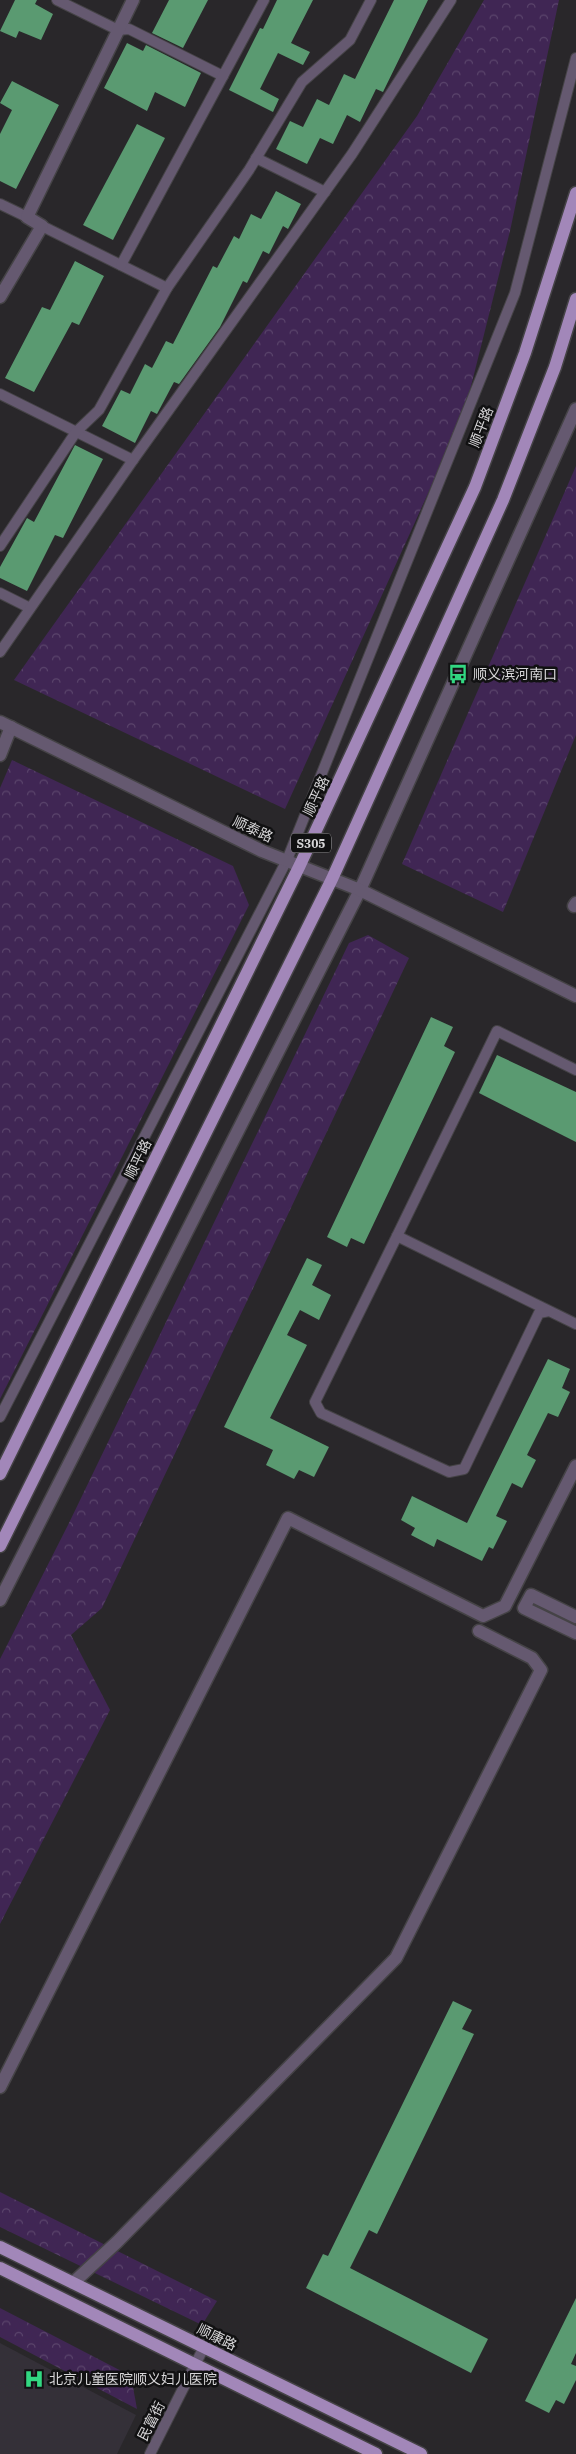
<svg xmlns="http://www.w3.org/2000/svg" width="576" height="2454" viewBox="0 0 576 2454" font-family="'IBM Plex Serif','Noto Sans SC',serif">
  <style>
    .built { fill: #343038 }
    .forest { fill: url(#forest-crowns) }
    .building { fill: #5a9a71 }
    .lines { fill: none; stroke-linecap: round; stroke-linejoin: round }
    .service-casing { stroke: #454346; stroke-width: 12 }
    .minor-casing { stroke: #454346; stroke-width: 15 }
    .tertiary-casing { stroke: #454346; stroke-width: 15 }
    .primary-casing { stroke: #454346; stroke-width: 15 }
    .service { stroke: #655970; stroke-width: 10 }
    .minor { stroke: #655970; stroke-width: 12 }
    .tertiary { stroke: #655970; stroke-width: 12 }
    .primary { stroke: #a287b9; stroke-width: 12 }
    .labels { text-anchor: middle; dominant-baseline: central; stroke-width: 5; stroke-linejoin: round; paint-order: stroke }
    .shield { fill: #111112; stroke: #9c9b9d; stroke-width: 1 }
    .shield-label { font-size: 12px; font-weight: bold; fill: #d7d6d8 }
    .street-label { font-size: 14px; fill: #d7d6d8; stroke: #111112 }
    .poi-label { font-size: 14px; fill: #d7d6d8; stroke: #111112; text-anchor: start }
  </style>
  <defs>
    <pattern id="forest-crowns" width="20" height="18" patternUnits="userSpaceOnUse" patternTransform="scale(1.25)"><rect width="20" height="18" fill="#402654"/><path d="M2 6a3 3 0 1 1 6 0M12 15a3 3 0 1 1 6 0" fill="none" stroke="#5b456c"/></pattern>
  </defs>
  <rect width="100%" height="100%" fill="#29272a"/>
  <path class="built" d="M 0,2343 L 136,2415 L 117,2454 L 0,2454 Z"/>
  <g class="forest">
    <path d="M 484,0 L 559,0 L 510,231 L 464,414 L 285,809 L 14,680 L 417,116 Z"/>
    <path d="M 576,466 L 576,735 L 503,912 L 402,864 Z"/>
    <path d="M 12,760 L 233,866 L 249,905 L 0,1399 L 0,788 Z"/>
    <path d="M 368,935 L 409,958 L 102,1608 L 71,1635 L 110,1710 L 0,1924 L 0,1659 L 68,1525 L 349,943 Z"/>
    <path d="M 0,2192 L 217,2301 L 202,2325 L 0,2227 Z"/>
    <path d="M 0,2308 L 131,2376 L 137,2409 L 0,2337 Z"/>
  </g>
  <g class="building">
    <path d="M 15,0 L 37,0 L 35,4 L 53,14 L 41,40 L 19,31 L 16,38 L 0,31 Z"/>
    <path d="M 169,0 L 208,0 L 183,48 L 152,33 Z"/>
    <path d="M 277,0 L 313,0 L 291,43 L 310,52 L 303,65 L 278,53 L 260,89 L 279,99 L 273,112 L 229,90 L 260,28 L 263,29 Z"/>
    <path d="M 394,0 L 428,0 L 383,92 L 376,89 L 360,122 L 347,115 L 333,144 L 320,138 L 307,164 L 276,149 L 290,121 L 303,127 L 317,99 L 329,105 L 344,74 L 355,79 Z"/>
    <path d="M 127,43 L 143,51 L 146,45 L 201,73 L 185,107 L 155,92 L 147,111 L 104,88 Z"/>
    <path d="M 12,81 L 59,105 L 16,189 L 0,181 L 0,134 L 12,110 L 0,103 Z"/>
    <path d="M 137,124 L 165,138 L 113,240 L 83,225 Z"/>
    <path d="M 276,191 L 301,204 L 288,229 L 283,226 L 269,254 L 263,251 L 247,283 L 243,281 L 220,327 L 179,384 L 174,382 L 157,414 L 151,411 L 135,443 L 102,426 L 121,390 L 130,394 L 145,364 L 152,368 L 166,341 L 173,344 L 213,266 L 217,268 L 234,236 L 239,239 L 251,214 L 261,219 Z"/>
    <path d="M 75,261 L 104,276 L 79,325 L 72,322 L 34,392 L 5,378 L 42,307 L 50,310 Z"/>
    <path d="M 75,445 L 103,459 L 63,538 L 55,535 L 27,591 L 0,578 L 0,567 L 27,518 L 34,522 Z"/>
    <path d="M 431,1017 L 453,1027 L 444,1046 L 455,1052 L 364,1244 L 351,1238 L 347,1247 L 327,1237 Z"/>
    <path d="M 497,1055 L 576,1092 L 576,1142 L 479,1093 Z"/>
    <path d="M 307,1258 L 322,1265 L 312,1285 L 331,1295 L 319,1320 L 300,1310 L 287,1335 L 307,1345 L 270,1418 L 329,1447 L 314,1477 L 299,1470 L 294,1479 L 266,1465 L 273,1450 L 224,1427 Z"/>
    <path d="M 548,1359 L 570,1369 L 562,1388 L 570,1392 L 558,1417 L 548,1413 L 527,1455 L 536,1460 L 522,1488 L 512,1483 L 496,1516 L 507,1521 L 493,1549 L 489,1547 L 482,1561 L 437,1539 L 434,1547 L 411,1535 L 415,1528 L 401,1520 L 412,1496 L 467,1523 Z"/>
    <path d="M 453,2001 L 472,2010 L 462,2029 L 474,2034 L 377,2234 L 369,2230 L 350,2268 L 488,2339 L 471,2373 L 306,2288 L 323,2254 L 328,2256 Z"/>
    <path d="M 576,2298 L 576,2353 L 571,2364 L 576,2366 L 576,2380 L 564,2404 L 556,2400 L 549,2413 L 525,2401 Z"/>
  </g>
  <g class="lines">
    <defs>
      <g id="service">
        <path d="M 57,0 L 118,30 L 129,29 L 223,76"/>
        <path d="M 256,158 L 325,192"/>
        <path d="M 0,204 L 27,217"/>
        <path d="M 42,226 L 167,288"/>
        <path d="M 121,265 L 264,0"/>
        <path d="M 0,394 L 133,460"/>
        <path d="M 0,546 L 76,432 L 99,410 L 167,288 L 249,170 L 302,82 L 350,40 L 371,0"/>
        <path d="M 0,593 L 30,608"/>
        <path d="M 0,652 L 133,460 L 352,154 L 451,0"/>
        <path d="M 397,1236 L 497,1031 L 576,1070"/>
        <path d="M 549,1311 L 539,1313 L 464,1469 L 449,1472 L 321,1413 L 315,1402 L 397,1236 L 576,1324"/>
        <path d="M 0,1417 L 287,860 L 515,293 L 576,58"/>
        <path d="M 150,2454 L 204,2347"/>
      </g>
      <g id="minor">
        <path d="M 0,297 L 42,226 L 27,217 L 133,0"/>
        <path d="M 0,755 L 11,727"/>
        <path d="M 574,906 L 576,903"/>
        <path d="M 0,1600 L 360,890 L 576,409"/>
        <path d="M 576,1617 L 531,1595 L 524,1608 L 576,1633"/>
        <path d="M 0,2087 L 288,1518 L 483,1616 L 505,1606 L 576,1466"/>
        <path d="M 73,2283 L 117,2242 L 396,1958 L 541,1670 L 532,1658 L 479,1631"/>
      </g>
      <path id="tertiary" d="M 0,722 L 262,851 L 360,890 L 576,996"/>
      <g id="primary">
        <path d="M 0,1474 L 300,865 L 475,487 L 525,353 L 576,193"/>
        <path d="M 0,1546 L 332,879 L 503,500 L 555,367 L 576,299"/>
        <path d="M 0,2247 L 421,2454"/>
        <path d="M 0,2268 L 376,2454"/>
      </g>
    </defs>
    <use href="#service" class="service-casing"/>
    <use href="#minor" class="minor-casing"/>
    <use href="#tertiary" class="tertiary-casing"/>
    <use href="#primary" class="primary-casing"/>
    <use href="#service" class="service"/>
    <use href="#minor" class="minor"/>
    <use href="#tertiary" class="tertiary"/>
    <use href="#primary" class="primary"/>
  </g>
  <defs>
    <symbol id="bus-bare" viewBox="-9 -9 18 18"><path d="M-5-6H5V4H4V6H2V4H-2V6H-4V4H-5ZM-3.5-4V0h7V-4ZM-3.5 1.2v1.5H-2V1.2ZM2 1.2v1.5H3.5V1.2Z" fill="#32d882" stroke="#111112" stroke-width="2.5" paint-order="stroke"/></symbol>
    <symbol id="hospital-bare" viewBox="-9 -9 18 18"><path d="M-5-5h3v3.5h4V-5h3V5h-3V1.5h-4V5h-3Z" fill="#32d882" stroke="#111112" stroke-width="2.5" paint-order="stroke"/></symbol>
  </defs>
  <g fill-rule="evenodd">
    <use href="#bus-bare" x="444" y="660" width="28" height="28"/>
    <use href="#hospital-bare" x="20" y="2365" width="28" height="28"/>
  </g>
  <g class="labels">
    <rect class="shield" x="291" y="833.5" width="40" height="19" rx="4"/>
    <g class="shield-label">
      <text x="311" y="843">S305</text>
    </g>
    <g class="street-label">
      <text transform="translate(481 427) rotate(-69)">顺平路</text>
      <text transform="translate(316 796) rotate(-65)">顺平路</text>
      <text transform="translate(253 829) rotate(25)">顺泰路</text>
      <text transform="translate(138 1159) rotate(-64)">顺平路</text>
      <text transform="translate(217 2337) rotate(26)">顺康路</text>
      <text transform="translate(151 2421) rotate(-63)">民富街</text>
    </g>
    <g class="poi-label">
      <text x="473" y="674">顺义滨河南口</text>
      <text x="49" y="2379">北京儿童医院顺义妇儿医院</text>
    </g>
  </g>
</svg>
